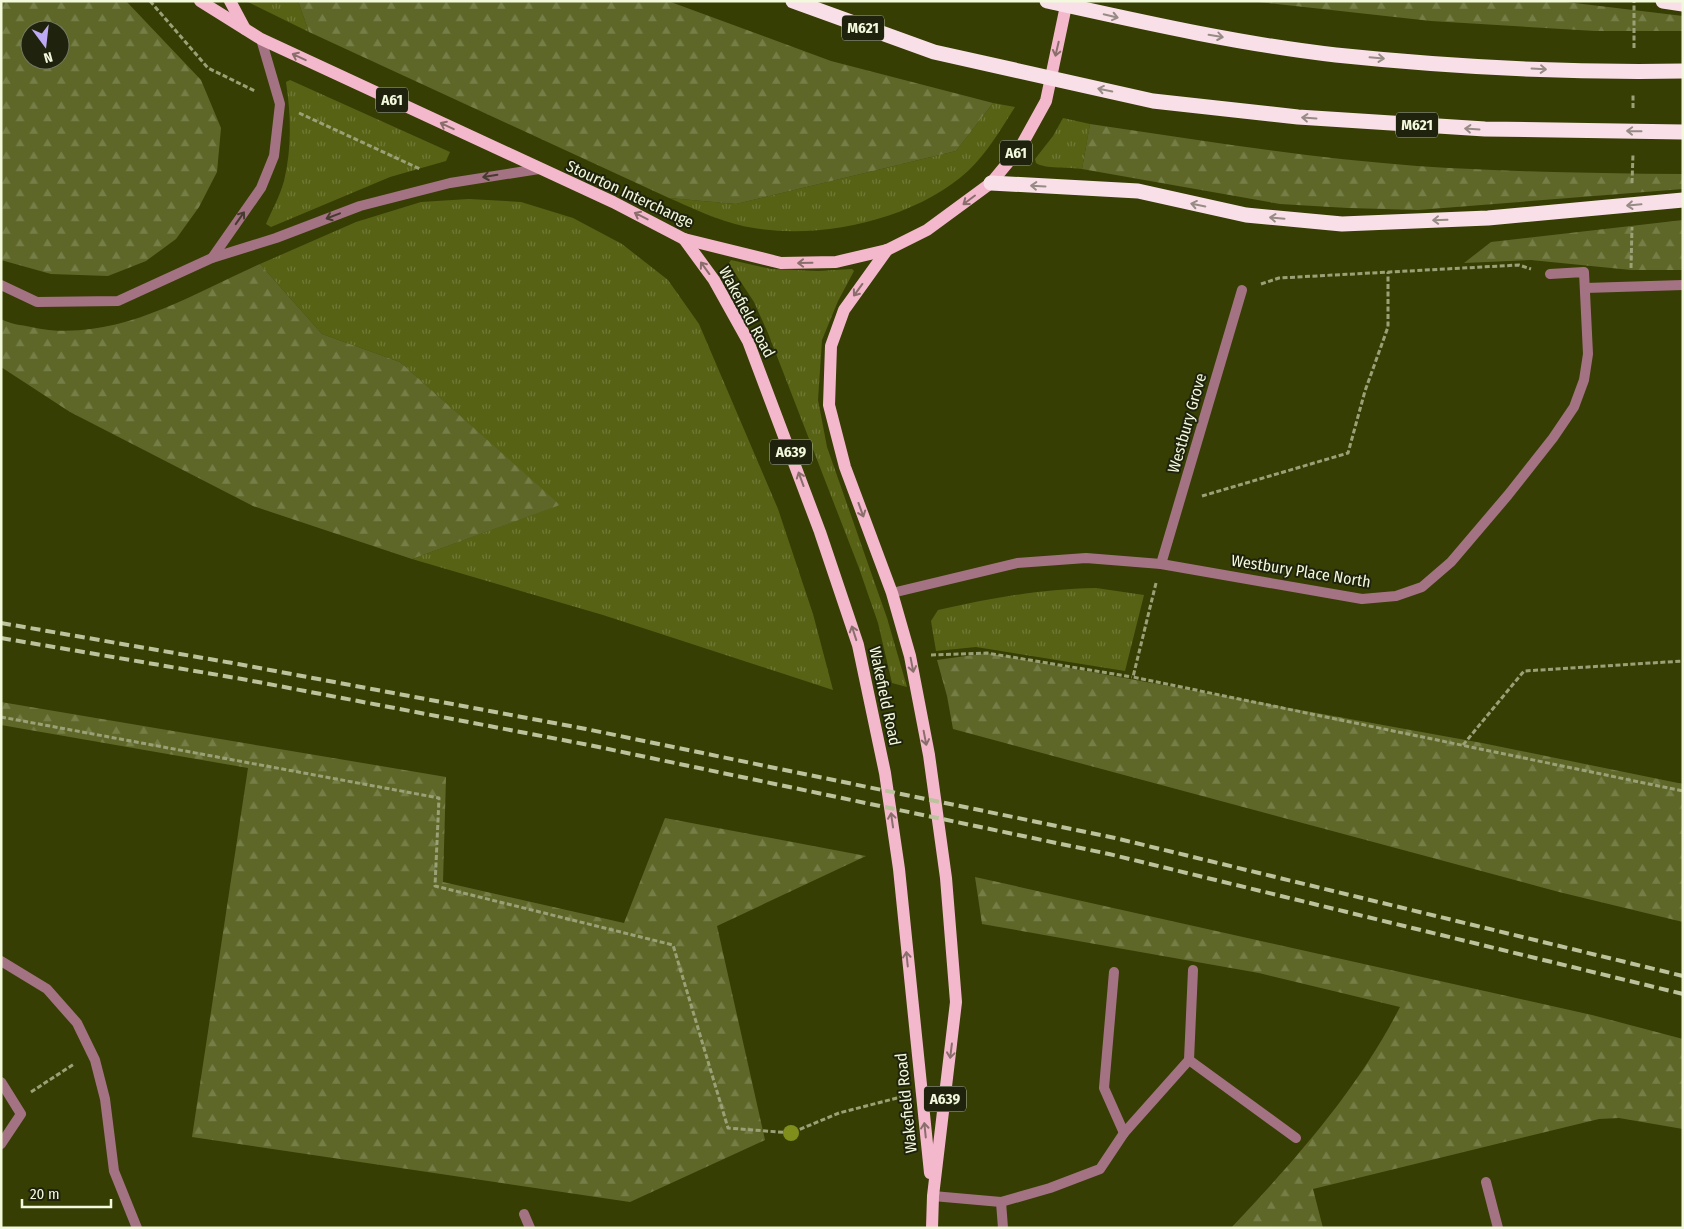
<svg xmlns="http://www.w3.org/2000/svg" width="1684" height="1229" viewBox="0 0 1684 1229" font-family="'Fira Sans Condensed',sans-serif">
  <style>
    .grass { fill: url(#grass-tufts) }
    .forest { fill: url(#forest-firs); fill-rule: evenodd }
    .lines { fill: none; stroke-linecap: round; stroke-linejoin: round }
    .path { stroke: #9ba177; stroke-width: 3; stroke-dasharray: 5 2.5; stroke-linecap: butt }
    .service { stroke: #a47383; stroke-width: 10 }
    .minor { stroke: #a47383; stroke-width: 10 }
    .primary { stroke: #f4b8cc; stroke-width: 12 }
    .motorway { stroke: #f9e0e8; stroke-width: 15 }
    .rail { stroke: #bbc29c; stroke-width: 4; stroke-dasharray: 10 5; stroke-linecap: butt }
    .tree { fill: #808f1b }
    .oneway { stroke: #978b85 }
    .oneway2 { stroke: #8a6e6c }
    .oneway3 { stroke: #473b30 }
    .labels { text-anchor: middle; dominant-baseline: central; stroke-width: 4; stroke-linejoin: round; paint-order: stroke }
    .shield { fill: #1f230d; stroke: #b3b99e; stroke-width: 1 }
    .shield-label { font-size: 15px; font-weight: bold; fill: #f3f9dc }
    .street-label { font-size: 16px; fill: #f3f9dc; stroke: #1f230d }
  </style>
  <defs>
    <pattern id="grass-tufts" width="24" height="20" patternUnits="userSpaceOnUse" patternTransform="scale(1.25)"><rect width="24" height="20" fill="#586215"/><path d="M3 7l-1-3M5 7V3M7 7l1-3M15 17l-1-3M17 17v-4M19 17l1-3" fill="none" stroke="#707936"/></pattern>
    <pattern id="forest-firs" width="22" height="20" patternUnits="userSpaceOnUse" patternTransform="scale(1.25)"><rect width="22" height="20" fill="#5e6728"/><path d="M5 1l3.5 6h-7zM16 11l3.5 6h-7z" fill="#767e47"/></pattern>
  </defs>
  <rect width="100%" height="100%" fill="#373e04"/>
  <g class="grass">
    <path d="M 246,1 L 298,1 L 309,32 Z"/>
    <path d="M 290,80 L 450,152 L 446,161 L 390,177 L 271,227 L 266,224 C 272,210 280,196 284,181 C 292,148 291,115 286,82 Z"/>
    <path d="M 993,103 L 1015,107 C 1001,129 987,153 968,171 C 910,224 799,246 725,221 C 706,215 688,206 669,198 L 736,204 L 956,151 Z"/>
    <path d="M 1063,118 L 1090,124 L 1082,169 C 1070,167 1044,169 1036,163 L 1035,159 L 1053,136 Z"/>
    <path d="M 469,199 L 521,202 L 573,218 L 622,244 L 668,280 L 699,324 L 778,509 L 813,614 L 833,690 L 603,615 L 412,559 L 559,505 L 400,362 L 322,334 L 260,264 L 356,222 L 421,202 Z"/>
    <path d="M 731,260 L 771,269 L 818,271 L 852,269 L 854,271 L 838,301 L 822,340 L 818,400 L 827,447 L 887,618 L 907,687 L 892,683 L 878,623 L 859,568 L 768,333 L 754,302 L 731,267 L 729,263 Z"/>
    <path d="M 1096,588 L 1144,595 L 1125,671 L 976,647 L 936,651 L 931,621 L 938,610 C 993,598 1039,589 1096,588 Z"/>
  </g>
  <g class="forest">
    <path d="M 1,1 L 126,1 L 201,80 L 221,128 L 217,172 L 199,207 L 176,239 L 146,261 L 108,276 L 51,274 L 1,260 ZM 30,30 L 60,30 L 60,60 L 30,60 Z"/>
    <path d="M 298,1 L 668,1 L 831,61 L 993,103 L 956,151 L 736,204 L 669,198 L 309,32 Z"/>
    <path d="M 1249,1 L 1558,1 L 1683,16 L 1683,31 L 1595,31 L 1431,21 Z"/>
    <path d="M 1090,124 C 1198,140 1307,158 1417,166 C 1506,172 1594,173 1683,174 L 1683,189 L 1418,210 L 1348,208 L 1280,204 L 1082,169 Z"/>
    <path d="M 1683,220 L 1683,270 L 1631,270 L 1531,260 L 1464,263 L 1491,242 Z"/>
    <path d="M 260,264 L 322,334 L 400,362 L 560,505 L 412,559 L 253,506 L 70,412 L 1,367 L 1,319 C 10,324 21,325 31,327 C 111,345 189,296 260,264 Z"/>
    <path d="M 987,653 L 1482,743 L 1683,784 L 1683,922 L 1559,892 L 953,729 L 947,696 L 937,660 Z"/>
    <path d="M 1,702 L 446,777 L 443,882 L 624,923 L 665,818 L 866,856 L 717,926 L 765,1140 L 630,1202 L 192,1137 L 248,768 L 1,725 Z"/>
    <path d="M 975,877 L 1592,1015 L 1683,1039 L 1683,1129 L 1619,1118 L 1599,1119 L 1313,1189 L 1323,1228 L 1231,1228 C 1295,1160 1357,1091 1400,1007 L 1259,973 L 982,924 Z"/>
  </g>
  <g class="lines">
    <g class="path">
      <path d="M 150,1 L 208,68 L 255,91"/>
      <path d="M 1634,48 L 1634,1"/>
      <path d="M 1633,108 L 1633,94"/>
      <path d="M 299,113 L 420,169"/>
      <path d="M 1632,183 L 1633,154"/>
      <path d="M 1631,268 L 1632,227"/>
      <path d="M 1261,284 L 1279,278 L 1519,265 L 1531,269"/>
      <path d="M 1202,496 L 1348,453 L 1365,391 L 1388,327 L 1388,272"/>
      <path d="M 1156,583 L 1133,677 L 1683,791"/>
      <path d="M 931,655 L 987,653 L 1132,677"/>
      <path d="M 1,717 L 439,798 L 435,886 L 673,945 L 728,1128 L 791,1133 L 839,1113 L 901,1097"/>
      <path d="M 1463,745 L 1524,671 L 1683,661"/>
      <path d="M 31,1092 L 74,1064"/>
    </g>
    <g class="service">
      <path d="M 212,258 L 261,188 L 274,156 L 280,104 L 261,39"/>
      <path d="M 1,285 L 37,302 L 118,301 L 212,258 L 276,238 L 360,206 L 450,183 L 539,169"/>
      <path d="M 1585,288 L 1683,285"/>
      <path d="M 1,961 L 47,989 L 77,1023 L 95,1060 L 105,1099 L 114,1171 L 137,1228"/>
      <path d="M 1114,972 L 1104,1088 L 1124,1133"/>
      <path d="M 1189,1060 L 1296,1138"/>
      <path d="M 1,1082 L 21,1114 L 1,1144"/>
      <path d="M 1486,1182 L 1498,1228"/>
      <path d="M 933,1196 L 1001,1202 L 1050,1188 L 1100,1169 L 1124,1133 L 1189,1060 L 1193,970"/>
      <path d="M 1001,1202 L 1003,1228"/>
      <path d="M 524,1214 L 530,1228"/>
    </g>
    <g class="minor">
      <path d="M 1161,564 L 1242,290"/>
      <path d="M 892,593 L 1017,563 L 1086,558 L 1161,564 L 1362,599 L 1396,596 L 1422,587 L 1451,562 L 1508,495 L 1553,438 L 1574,407 L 1584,380 L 1588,354 L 1584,272 L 1550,274"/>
    </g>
    <g class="primary">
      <path d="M 200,1 L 261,39 L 613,202 L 684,239 L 781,263 L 836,262 L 887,250 L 927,230 L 991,183 L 1020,148 L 1046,101 L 1067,1"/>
      <path d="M 230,1 L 245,29"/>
      <path d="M 684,239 L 714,280 L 748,341 L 820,532 L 858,645 L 885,773 L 899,869 L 930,1173"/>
      <path d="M 887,250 L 844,310 L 831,346 L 829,405 L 845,467 L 892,593 L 910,656 L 929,755 L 946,878 L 956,1002 L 933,1196 L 932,1228"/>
    </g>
    <g class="motorway">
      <path d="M 793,1 L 934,52 L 1153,101 L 1298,117 L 1485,129 L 1683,132"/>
      <path d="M 1047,1 C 1142,22 1239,44 1336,55 C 1451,67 1567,73 1683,71"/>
      <path d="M 1663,1 L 1683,4"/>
      <path d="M 991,183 L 1138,191 L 1246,215 L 1342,224 L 1488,218 L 1683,200"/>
    </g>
    <g class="rail">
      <path d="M 1,623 L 238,664 L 586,729 L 1115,838 L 1683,976"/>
      <path d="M 1,638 L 242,679 L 589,745 L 1109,854 L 1683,994"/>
    </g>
  </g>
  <circle class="tree" cx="791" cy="1133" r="8"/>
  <defs><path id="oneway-shaft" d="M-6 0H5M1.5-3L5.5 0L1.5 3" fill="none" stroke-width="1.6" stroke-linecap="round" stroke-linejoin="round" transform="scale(1.25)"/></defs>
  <g class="oneway">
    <use href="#oneway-shaft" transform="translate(1111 16) rotate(13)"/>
    <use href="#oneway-shaft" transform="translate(1216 36) rotate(9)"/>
    <use href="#oneway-shaft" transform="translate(1377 58) rotate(5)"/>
    <use href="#oneway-shaft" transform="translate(1539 69) rotate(3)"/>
    <use href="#oneway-shaft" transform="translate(1105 90) rotate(-168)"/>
    <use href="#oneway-shaft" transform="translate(1309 118) rotate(-176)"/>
    <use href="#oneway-shaft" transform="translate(1472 129) rotate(-176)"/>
    <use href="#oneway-shaft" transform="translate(1634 131) rotate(-179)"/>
    <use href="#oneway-shaft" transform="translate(1038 186) rotate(-177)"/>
    <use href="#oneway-shaft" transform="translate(1198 205) rotate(-168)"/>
    <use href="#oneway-shaft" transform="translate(1634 205) rotate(175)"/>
    <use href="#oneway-shaft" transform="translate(1277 218) rotate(-175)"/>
    <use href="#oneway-shaft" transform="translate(1440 220) rotate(178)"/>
  </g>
  <g class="oneway2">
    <use href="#oneway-shaft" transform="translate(1057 49) rotate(103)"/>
    <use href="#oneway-shaft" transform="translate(299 57) rotate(-155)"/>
    <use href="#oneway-shaft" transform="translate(447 126) rotate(-155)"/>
    <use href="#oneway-shaft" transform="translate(969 200) rotate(143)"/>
    <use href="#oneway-shaft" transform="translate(641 216) rotate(-153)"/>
    <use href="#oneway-shaft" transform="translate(805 263) rotate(179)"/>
    <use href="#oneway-shaft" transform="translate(705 268) rotate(-126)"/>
    <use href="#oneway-shaft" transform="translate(858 290) rotate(126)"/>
    <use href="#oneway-shaft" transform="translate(801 479) rotate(-110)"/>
    <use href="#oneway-shaft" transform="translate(861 510) rotate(70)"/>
    <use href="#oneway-shaft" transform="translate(854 633) rotate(-108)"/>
    <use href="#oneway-shaft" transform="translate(912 665) rotate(79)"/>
    <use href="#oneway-shaft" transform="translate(925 738) rotate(79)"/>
    <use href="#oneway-shaft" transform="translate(892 820) rotate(-98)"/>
    <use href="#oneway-shaft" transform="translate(907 959) rotate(-96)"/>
    <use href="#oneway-shaft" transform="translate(951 1051) rotate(97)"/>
    <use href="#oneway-shaft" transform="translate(925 1130) rotate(-96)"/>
  </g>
  <g class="oneway3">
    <use href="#oneway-shaft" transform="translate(490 176) rotate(171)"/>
    <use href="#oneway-shaft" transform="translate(333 216) rotate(159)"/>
    <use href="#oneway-shaft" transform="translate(240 218) rotate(-55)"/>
  </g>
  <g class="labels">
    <g class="shield">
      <rect x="842" y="15.5" width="42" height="25" rx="4"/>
      <rect x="376" y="87.5" width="32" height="25" rx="4"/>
      <rect x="1396" y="112.5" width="42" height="25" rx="4"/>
      <rect x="1000" y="140.5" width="32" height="25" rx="4"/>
      <rect x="770" y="439.5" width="42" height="25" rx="4"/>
      <rect x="924" y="1086.5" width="42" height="25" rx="4"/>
    </g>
    <g class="shield-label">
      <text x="863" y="28">M621</text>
      <text x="392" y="100">A61</text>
      <text x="1417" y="125">M621</text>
      <text x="1016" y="153">A61</text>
      <text x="791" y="452">A639</text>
      <text x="945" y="1099">A639</text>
    </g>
    <g class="street-label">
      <text transform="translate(630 194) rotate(25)">Stourton Interchange</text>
      <text transform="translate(747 312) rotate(62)">Wakefield Road</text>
      <text transform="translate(1187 423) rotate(-74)">Westbury Grove</text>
      <text transform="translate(1301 571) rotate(9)">Westbury Place North</text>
      <text transform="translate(885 696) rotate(78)">Wakefield Road</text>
      <text transform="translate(906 1103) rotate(-96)">Wakefield Road</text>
    </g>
  </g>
  <rect width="1684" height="1229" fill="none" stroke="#f3f9dc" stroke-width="5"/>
  <g transform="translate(45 45) rotate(165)"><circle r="24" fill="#1f230d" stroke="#747960"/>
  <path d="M0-4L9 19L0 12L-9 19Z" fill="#bea9f4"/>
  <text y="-8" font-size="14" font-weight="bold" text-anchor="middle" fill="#f3f9dc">N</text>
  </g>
  <path d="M22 1199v8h89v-8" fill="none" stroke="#f3f9dc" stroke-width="2.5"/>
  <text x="30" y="1199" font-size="15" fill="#f3f9dc" stroke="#1f230d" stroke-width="4" paint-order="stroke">20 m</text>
</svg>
